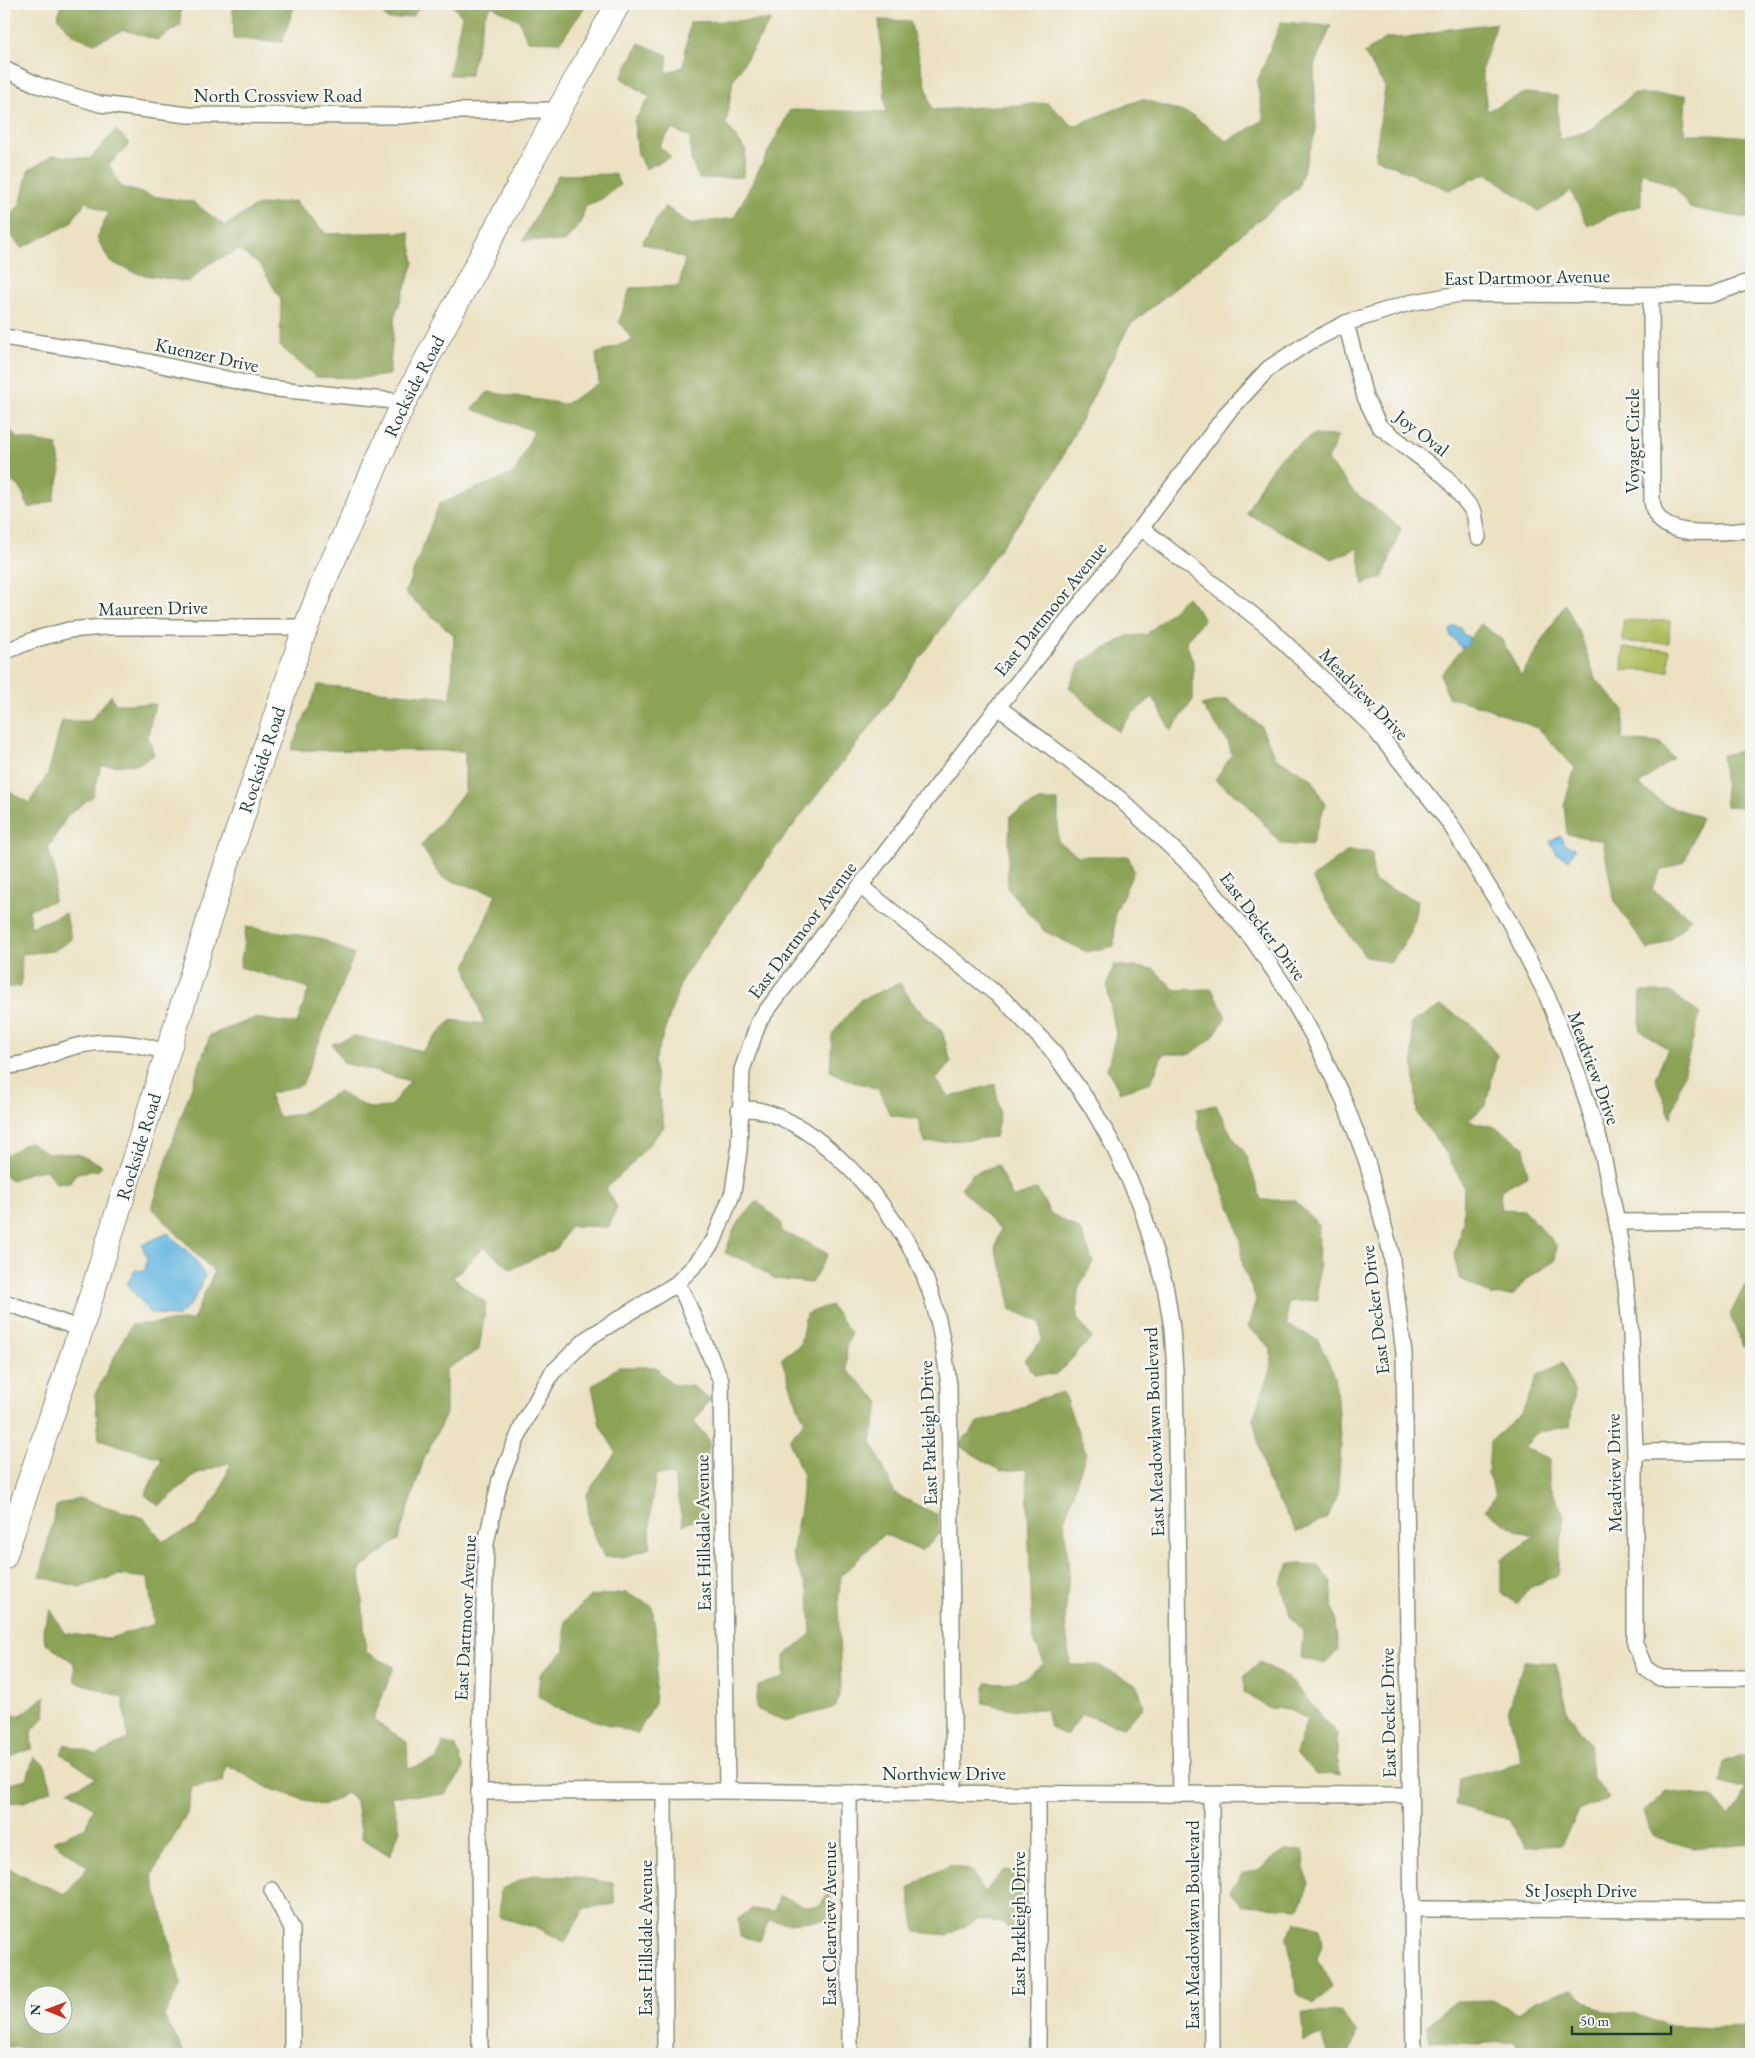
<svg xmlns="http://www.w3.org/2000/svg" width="1755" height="2058" viewBox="0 0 1755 2058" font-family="'EB Garamond',serif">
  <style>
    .green { fill: #afbb5c; stroke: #677c48 }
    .forest { fill: #8ba354; stroke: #557044; fill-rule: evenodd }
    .water { fill: #67b8e2; stroke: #437a8b }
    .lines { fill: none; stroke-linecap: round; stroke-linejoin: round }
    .minor-casing { stroke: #86907b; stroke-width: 18 }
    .primary-casing { stroke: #86907b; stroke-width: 26 }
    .minor { stroke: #fff; stroke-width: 15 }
    .primary { stroke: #fff; stroke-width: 24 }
    .labels { text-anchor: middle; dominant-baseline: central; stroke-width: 5; stroke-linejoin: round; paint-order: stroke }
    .street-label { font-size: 19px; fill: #1f3d34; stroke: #f6f6f2 }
  </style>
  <rect width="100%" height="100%" fill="#f6f6f2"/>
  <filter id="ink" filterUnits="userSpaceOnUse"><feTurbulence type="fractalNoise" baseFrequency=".02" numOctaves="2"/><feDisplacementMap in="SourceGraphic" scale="10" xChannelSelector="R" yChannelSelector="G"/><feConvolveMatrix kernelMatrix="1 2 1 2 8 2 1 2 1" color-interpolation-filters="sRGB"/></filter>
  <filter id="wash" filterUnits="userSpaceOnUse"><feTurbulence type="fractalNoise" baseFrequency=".0096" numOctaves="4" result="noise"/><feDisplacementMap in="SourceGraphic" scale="20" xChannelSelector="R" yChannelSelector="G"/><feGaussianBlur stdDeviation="1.12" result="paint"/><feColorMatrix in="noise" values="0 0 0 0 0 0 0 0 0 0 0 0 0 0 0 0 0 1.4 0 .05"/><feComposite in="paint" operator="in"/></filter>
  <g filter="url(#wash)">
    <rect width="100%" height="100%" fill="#ece2c2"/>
    <g class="green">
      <path d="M 1623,620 L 1670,621 L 1669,643 L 1623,642 Z"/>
      <path d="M 1623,648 L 1669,650 L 1669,671 L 1622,670 Z"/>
    </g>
    <g class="forest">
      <path d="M 61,4 L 180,4 L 181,25 L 157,40 L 124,30 L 94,43 L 73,35 L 58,17 Z"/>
      <path d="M 234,4 L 295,4 L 282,42 L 234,39 L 233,7 Z"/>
      <path d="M 376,4 L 421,4 L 413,16 L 388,20 Z"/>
      <path d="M 451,4 L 584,4 L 584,9 L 560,42 L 527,41 L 519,20 L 492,6 L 485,15 L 470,75 L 449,75 L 462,16 Z"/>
      <path d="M 771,20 L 733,80 L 726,124 L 746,151 L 743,177 L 699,179 L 691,160 L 690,137 L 672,129 L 659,146 L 671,157 L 645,169 L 638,155 L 634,121 L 650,97 L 621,78 L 639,43 L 668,55 L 666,73 L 683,67 L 690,22 Z"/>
      <path d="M 879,20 L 910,21 L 932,110 L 1048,103 L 1073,126 L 1142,99 L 1192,115 L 1227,141 L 1264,120 L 1257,82 L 1281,22 L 1331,26 L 1314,66 L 1316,131 L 1298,188 L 1129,326 L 1052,477 L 870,727 L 767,859 L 682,979 L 654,1062 L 664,1127 L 627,1169 L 606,1188 L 617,1207 L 609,1227 L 570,1226 L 557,1248 L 511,1269 L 484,1247 L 453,1278 L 486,1303 L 479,1350 L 446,1369 L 446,1414 L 424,1459 L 398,1540 L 360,1569 L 366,1652 L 394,1667 L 373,1720 L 407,1742 L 408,1769 L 438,1759 L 443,1743 L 456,1747 L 464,1769 L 445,1795 L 391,1796 L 400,1829 L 390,1856 L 362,1838 L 356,1803 L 347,1793 L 323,1806 L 268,1788 L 226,1764 L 223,1782 L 192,1787 L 187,1814 L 152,1875 L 181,1984 L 164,2016 L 185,2054 L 26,2054 L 20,2048 L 4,2046 L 4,1864 L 20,1875 L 65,1894 L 88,1867 L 53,1841 L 86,1827 L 93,1808 L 69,1790 L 96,1778 L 61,1754 L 65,1744 L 97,1755 L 128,1739 L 123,1698 L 75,1681 L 74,1663 L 45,1643 L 43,1628 L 51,1610 L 64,1633 L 107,1639 L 154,1624 L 148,1578 L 118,1575 L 81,1587 L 40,1577 L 56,1506 L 78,1498 L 144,1518 L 163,1541 L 196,1526 L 220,1492 L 231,1462 L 198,1473 L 159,1506 L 145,1495 L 162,1459 L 99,1439 L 95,1394 L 131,1325 L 193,1320 L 214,1272 L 152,1208 L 175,1134 L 210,1035 L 255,1018 L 297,1024 L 309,988 L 240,967 L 246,927 L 320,938 L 354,955 L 302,1085 L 269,1094 L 278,1117 L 299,1114 L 338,1092 L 369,1108 L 390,1107 L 410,1081 L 344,1063 L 332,1044 L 355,1036 L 422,1051 L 451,1020 L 484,1024 L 466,967 L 496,894 L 442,878 L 421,846 L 465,791 L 465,751 L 291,750 L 318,685 L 451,698 L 454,635 L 405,593 L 439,504 L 515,473 L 534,431 L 472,409 L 488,392 L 565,404 L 599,383 L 596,354 L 633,340 L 619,322 L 630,288 L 679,286 L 685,259 L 642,243 L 665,206 L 689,224 L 734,218 L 790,110 L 886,112 ZM 32,1996 L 62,1996 L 62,2026 L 32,2026 Z"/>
      <path d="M 1497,23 L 1482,69 L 1487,111 L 1525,93 L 1557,96 L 1559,140 L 1588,131 L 1633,94 L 1686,95 L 1684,134 L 1710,134 L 1751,137 L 1751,219 L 1690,208 L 1675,187 L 1641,172 L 1641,206 L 1620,211 L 1588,226 L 1571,191 L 1539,212 L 1487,173 L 1449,190 L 1375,158 L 1385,87 L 1364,53 L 1387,38 L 1415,37 L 1449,29 Z"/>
      <path d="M 116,130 L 130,144 L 109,165 L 121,187 L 152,196 L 193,202 L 225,226 L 255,206 L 295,201 L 326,234 L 409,232 L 414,263 L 395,315 L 389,375 L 362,378 L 316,377 L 280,346 L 281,300 L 261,266 L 239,250 L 210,263 L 188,282 L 139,274 L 110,262 L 97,238 L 108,213 L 85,202 L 70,224 L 21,248 L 4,225 L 4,221 L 20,205 L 28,171 L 53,155 L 90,159 Z"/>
      <path d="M 615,174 L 620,185 L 603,198 L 585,207 L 581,222 L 565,242 L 523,240 L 558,175 Z"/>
      <path d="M 4,422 L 17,438 L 57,445 L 61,470 L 53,501 L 29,508 L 20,487 L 4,477 Z"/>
      <path d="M 1313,435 L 1338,436 L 1328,460 L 1353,491 L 1401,528 L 1383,577 L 1363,584 L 1358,548 L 1332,559 L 1246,513 L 1263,481 L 1279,458 Z"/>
      <path d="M 1187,597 L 1204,619 L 1186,641 L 1193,662 L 1193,700 L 1171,731 L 1153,697 L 1133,713 L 1118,732 L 1069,687 L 1081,662 L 1128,636 L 1146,635 Z"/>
      <path d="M 1565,604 L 1581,636 L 1595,678 L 1624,710 L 1622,740 L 1660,743 L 1673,758 L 1639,785 L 1666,805 L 1701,817 L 1685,861 L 1661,871 L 1652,889 L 1691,918 L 1671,939 L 1648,950 L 1614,901 L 1603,841 L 1567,834 L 1564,805 L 1575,768 L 1539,729 L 1487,708 L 1448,697 L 1441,675 L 1481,624 L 1502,640 L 1521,676 Z"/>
      <path d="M 111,695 L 115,704 L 155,704 L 148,735 L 154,755 L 138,764 L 101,766 L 93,796 L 68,815 L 48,848 L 56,876 L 53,901 L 29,909 L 31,927 L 65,913 L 72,939 L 54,951 L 22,954 L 21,986 L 4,988 L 4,801 L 9,791 L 29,803 L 48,774 L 62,721 L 90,721 Z"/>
      <path d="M 1227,699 L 1261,726 L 1275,757 L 1312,779 L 1325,805 L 1311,846 L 1281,844 L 1244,801 L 1215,780 L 1232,755 L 1228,742 L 1201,705 Z"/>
      <path d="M 1751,749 L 1751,808 L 1726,806 L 1722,755 Z"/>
      <path d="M 1039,801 L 1058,801 L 1058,842 L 1079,856 L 1128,856 L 1134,871 L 1115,913 L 1114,946 L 1087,952 L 1044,931 L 1007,888 L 1010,816 Z"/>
      <path d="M 1348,851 L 1372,852 L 1373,881 L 1418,901 L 1410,935 L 1390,963 L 1365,956 L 1335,915 L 1312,878 Z"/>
      <path d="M 1114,965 L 1154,969 L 1175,990 L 1212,989 L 1226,1017 L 1212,1038 L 1191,1054 L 1163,1054 L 1151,1082 L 1120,1092 L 1107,1069 L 1116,1034 L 1107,987 Z"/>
      <path d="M 900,983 L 915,1006 L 942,1031 L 951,1062 L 936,1080 L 950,1097 L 995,1084 L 1000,1114 L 995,1137 L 925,1143 L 918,1119 L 890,1115 L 878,1089 L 848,1080 L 830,1071 L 832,1034 L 860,1000 Z"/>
      <path d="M 1641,992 L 1670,992 L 1700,1014 L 1671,1118 L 1655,1078 L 1668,1049 L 1640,1030 Z"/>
      <path d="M 1441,1006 L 1471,1024 L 1497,1055 L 1486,1105 L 1468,1121 L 1495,1127 L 1524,1146 L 1528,1175 L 1501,1190 L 1500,1209 L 1524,1210 L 1557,1246 L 1555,1261 L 1525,1280 L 1514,1295 L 1493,1296 L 1459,1278 L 1454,1255 L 1463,1222 L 1464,1187 L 1447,1154 L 1417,1114 L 1411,1023 Z"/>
      <path d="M 1216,1105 L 1232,1136 L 1247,1156 L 1261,1200 L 1294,1200 L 1319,1225 L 1318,1300 L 1288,1302 L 1287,1325 L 1318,1340 L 1335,1377 L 1341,1448 L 1337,1497 L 1328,1517 L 1297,1533 L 1267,1480 L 1253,1418 L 1270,1373 L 1271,1348 L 1248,1327 L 1256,1299 L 1243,1267 L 1240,1239 L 1235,1219 L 1198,1126 L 1197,1108 Z"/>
      <path d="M 29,1142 L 48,1153 L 77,1154 L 102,1165 L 99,1170 L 77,1173 L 70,1182 L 56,1183 L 46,1170 L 32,1172 L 12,1180 L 4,1175 L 4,1156 Z"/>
      <path d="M 997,1165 L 1013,1198 L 1037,1189 L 1050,1213 L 1080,1230 L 1093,1262 L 1078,1289 L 1077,1318 L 1092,1338 L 1056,1375 L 1034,1374 L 1024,1360 L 1042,1340 L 1040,1322 L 1010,1309 L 1007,1280 L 995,1250 L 1000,1230 L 961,1188 L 972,1174 Z"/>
      <path d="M 757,1201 L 781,1223 L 781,1232 L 803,1240 L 828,1254 L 811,1283 L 775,1279 L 749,1262 L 725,1253 L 735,1227 Z"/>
      <path d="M 1745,1285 L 1751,1290 L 1751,1346 L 1743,1347 L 1730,1315 Z"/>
      <path d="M 830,1305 L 851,1333 L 846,1348 L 847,1370 L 880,1402 L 871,1440 L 895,1494 L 938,1515 L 939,1534 L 921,1551 L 884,1534 L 841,1576 L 838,1602 L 841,1687 L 836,1707 L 785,1721 L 756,1709 L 758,1685 L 784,1678 L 784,1656 L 811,1634 L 809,1594 L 792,1555 L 801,1502 L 803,1476 L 789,1440 L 805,1421 L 798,1407 L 781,1358 L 800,1345 L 806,1314 Z"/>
      <path d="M 1562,1363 L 1574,1391 L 1570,1426 L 1536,1433 L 1524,1448 L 1549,1458 L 1549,1483 L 1564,1516 L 1558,1575 L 1529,1588 L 1518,1604 L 1501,1593 L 1501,1559 L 1534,1537 L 1514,1529 L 1485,1510 L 1496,1495 L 1488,1476 L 1490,1442 L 1522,1413 L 1538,1375 Z"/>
      <path d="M 618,1367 L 655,1367 L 673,1385 L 692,1386 L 710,1399 L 694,1422 L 710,1441 L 702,1479 L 702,1517 L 683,1525 L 674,1476 L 656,1474 L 651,1504 L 650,1548 L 624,1557 L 604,1557 L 589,1524 L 587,1494 L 616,1452 L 600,1426 L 592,1386 Z"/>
      <path d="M 1063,1392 L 1086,1453 L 1064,1521 L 1069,1571 L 1065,1620 L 1070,1665 L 1098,1665 L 1138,1686 L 1144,1707 L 1123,1727 L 1082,1714 L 1066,1736 L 1050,1727 L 1046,1709 L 1017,1710 L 983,1703 L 986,1682 C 1015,1684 1023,1683 1044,1663 L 1033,1638 L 1029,1546 L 1027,1469 L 1001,1471 L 958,1445 L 979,1422 L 1012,1413 L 1035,1400 Z"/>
      <path d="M 1289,1563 L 1318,1565 L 1331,1583 L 1338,1650 L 1326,1664 L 1301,1658 L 1303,1632 L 1290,1615 L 1281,1583 Z"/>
      <path d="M 626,1593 L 652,1606 L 658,1650 L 654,1705 L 637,1734 L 559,1709 L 538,1696 L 540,1674 L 565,1650 L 565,1621 L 590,1596 Z"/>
      <path d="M 1524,1661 L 1556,1663 L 1569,1715 L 1589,1743 L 1592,1776 L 1609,1798 L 1579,1811 L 1561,1845 L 1526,1847 L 1508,1819 L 1455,1805 L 1460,1779 L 1521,1762 L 1508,1709 Z"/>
      <path d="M 1260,1662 L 1288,1677 L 1337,1734 L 1337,1757 L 1340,1774 L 1316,1775 L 1296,1753 L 1307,1719 L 1289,1709 L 1268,1708 L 1244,1692 L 1244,1677 Z"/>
      <path d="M 45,1696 L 45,1717 L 31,1732 L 32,1749 L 20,1752 L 4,1761 L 4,1716 L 21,1715 Z"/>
      <path d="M 1742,1755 L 1751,1755 L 1751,1843 L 1693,1848 L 1652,1836 L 1644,1811 L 1666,1791 L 1712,1797 L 1731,1816 L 1746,1790 L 1721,1783 L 1724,1762 Z"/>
      <path d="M 34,1757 L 45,1765 L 52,1790 L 24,1802 L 4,1803 L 4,1784 L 27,1779 Z"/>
      <path d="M 1303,1850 L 1304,1867 L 1310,1884 L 1299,1908 L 1242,1905 L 1230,1891 L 1242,1874 L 1263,1868 L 1272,1858 L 1286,1851 Z"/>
      <path d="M 950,1865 L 972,1871 L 983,1893 L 1004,1870 L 1024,1872 C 1034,1899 1029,1917 1019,1943 L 1004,1923 L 977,1919 L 948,1935 L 916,1932 L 909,1889 L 928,1876 Z"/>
      <path d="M 532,1875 L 575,1877 L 613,1883 L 615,1904 L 585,1908 L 565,1942 L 540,1929 L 499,1917 L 501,1889 Z"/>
      <path d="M 829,1892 L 837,1919 L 788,1923 L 769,1920 L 760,1941 L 740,1936 L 738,1919 L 752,1909 L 774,1912 L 779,1897 C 799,1901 799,1909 820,1906 Z"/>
      <path d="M 1297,1922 L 1320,1929 L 1322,1945 L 1317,1959 L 1326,1973 L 1331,1988 L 1314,2004 L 1296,1993 L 1293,1967 L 1287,1938 Z"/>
      <path d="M 1573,1990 L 1602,2012 L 1633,2013 L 1667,2026 L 1721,2028 L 1751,2027 L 1751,2054 L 1520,2054 L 1515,2041 L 1477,2044 L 1430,2042 L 1426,2025 L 1456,2001 L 1492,2000 L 1519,2013 L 1535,2001 Z"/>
      <path d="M 1340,2012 L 1357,2032 L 1349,2054 L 1329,2054 L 1322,2035 L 1304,2041 L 1301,2013 Z"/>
    </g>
    <g class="water">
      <path d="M 1455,626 L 1461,628 L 1463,634 L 1469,637 L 1468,646 L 1460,647 L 1455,640 L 1451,637 L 1450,630 Z"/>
      <path d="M 1560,836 L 1565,844 L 1575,849 L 1569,860 L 1557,854 L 1550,842 Z"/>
      <path d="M 168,1233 L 194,1258 L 205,1276 L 192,1303 L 177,1317 L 150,1313 L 127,1283 L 135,1270 L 145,1271 L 147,1258 L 142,1245 Z"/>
    </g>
  </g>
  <g filter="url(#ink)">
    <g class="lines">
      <defs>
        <g id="minor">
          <path d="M 4,69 L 38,85 L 100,104 L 188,115 L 401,116 L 449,111 L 559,110"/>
          <path d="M 1651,295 L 1652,501 C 1653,504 1653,509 1655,512 C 1666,541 1727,531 1751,530"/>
          <path d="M 1346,323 L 1365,397 L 1379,426 L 1446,477 L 1474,512 L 1478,537"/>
          <path d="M 4,337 L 116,355 L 268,388 L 404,402"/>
          <path d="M 1141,528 L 1267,626 L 1372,726 L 1449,822 L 1509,921 L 1547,996 L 1578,1074 L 1600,1142 L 1617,1222 L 1625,1277 L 1631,1335 L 1635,1452 L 1635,1644 L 1645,1668 L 1660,1678 L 1751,1678"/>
          <path d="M 4,652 L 36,639 L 69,630 L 104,627 L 306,627"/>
          <path d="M 998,707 L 1120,799 L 1192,867 L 1253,940 L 1285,987 L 1312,1034 L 1343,1098 L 1367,1162 L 1391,1253 L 1404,1353 L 1414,2054"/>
          <path d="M 860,886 L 1004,1000 L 1051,1049 L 1091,1106 L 1112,1143 L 1140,1203 L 1165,1285 L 1172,1328 L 1175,1371 L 1181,1794"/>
          <path d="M 4,1066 C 31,1066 55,1050 81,1045 C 110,1039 141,1044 169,1053"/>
          <path d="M 739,1110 C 745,1110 752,1108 758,1110 C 821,1124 889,1204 917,1260 C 937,1299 943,1342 949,1385 L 954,1792"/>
          <path d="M 1617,1222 L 1751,1221"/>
          <path d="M 676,1284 L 684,1295 L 721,1381 L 727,1791"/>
          <path d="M 4,1302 L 81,1329"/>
          <path d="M 1635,1452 L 1751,1451"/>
          <path d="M 479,1792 L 727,1791 L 849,1793 L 1409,1795"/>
          <path d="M 664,1792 L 665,2054"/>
          <path d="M 849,1793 L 850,2054"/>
          <path d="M 1038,1794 L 1038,2054"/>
          <path d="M 1211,1795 L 1212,2054"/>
          <path d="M 272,1890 L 292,1929 L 292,2054"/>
          <path d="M 1411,1909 L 1751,1910"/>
          <path d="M 480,2054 L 479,1792 L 486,1543 L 500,1480 L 524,1422 L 552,1373 L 588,1338 L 676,1284 L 696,1264 L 714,1240 L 733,1192 L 739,1151 L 742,1070 L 759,1021 L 860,886 L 998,707 L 1141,528 L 1228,412 L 1269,368 L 1306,344 L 1346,323 L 1409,303 L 1459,294 L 1710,295 L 1751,281"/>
        </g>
        <g id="primary">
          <path id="s1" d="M 4,1557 L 81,1329 L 224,872 L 301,640 L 323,583 L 404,402 L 559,110 L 618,4"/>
        </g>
      </defs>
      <use href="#minor" class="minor-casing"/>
      <use href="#primary" class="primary-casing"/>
      <use href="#minor" class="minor"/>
      <use href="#primary" class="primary"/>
    </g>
  </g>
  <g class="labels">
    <g class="street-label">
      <text x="278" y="95">North Crossview Road</text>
      <text transform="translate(1527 277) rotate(-1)">East Dartmoor Avenue</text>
      <text transform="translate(207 355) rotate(12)">Kuenzer Drive</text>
      <text stroke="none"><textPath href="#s1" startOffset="1242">Rockside Road</textPath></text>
      <text transform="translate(1422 433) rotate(38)">Joy Oval</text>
      <text transform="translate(1632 441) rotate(-90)">Voyager Circle</text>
      <text transform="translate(153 608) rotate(-1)">Maureen Drive</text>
      <text transform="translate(1050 609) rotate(-51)">East Dartmoor Avenue</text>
      <text transform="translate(1364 694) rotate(46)">Meadview Drive</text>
      <text stroke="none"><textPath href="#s1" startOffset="838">Rockside Road</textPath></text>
      <text transform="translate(1263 926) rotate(53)">East Decker Drive</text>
      <text transform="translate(802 930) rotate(-53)">East Dartmoor Avenue</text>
      <text transform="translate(1594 1068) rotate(70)">Meadview Drive</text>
      <text stroke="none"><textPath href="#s1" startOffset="432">Rockside Road</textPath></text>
      <text transform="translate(1375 1310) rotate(-97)">East Decker Drive</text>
      <text transform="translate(1154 1432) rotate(-92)">East Meadowlawn Boulevard</text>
      <text transform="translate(928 1433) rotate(-92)">East Parkleigh Drive</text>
      <text transform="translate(1614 1473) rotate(-91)">Meadview Drive</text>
      <text transform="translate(703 1533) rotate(-91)">East Hillsdale Avenue</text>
      <text transform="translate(465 1618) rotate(-87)">East Dartmoor Avenue</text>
      <text transform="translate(1388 1713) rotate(-91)">East Decker Drive</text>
      <text x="944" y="1773">Northview Drive</text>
      <text x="1581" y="1890">St Joseph Drive</text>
      <text transform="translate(829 1924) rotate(-90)">East Clearview Avenue</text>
      <text transform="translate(1018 1924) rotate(-90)">East Parkleigh Drive</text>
      <text transform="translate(1192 1925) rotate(-90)">East Meadowlawn Boulevard</text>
      <text transform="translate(645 1938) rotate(-90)">East Hillsdale Avenue</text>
    </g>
  </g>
  <rect width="1755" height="2058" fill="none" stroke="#f6f6f2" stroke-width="20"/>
  <g transform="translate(48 2010) rotate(271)"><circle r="24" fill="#f6f6f2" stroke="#a0aca6"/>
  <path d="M0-4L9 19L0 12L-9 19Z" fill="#c8321e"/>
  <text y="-8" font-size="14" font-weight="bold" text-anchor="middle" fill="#1f3d34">N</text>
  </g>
  <path d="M1572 2026v8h99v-8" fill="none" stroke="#1f3d34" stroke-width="2.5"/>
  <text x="1580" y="2026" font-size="15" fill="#1f3d34" stroke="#f6f6f2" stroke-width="4" paint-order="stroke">50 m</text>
</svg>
